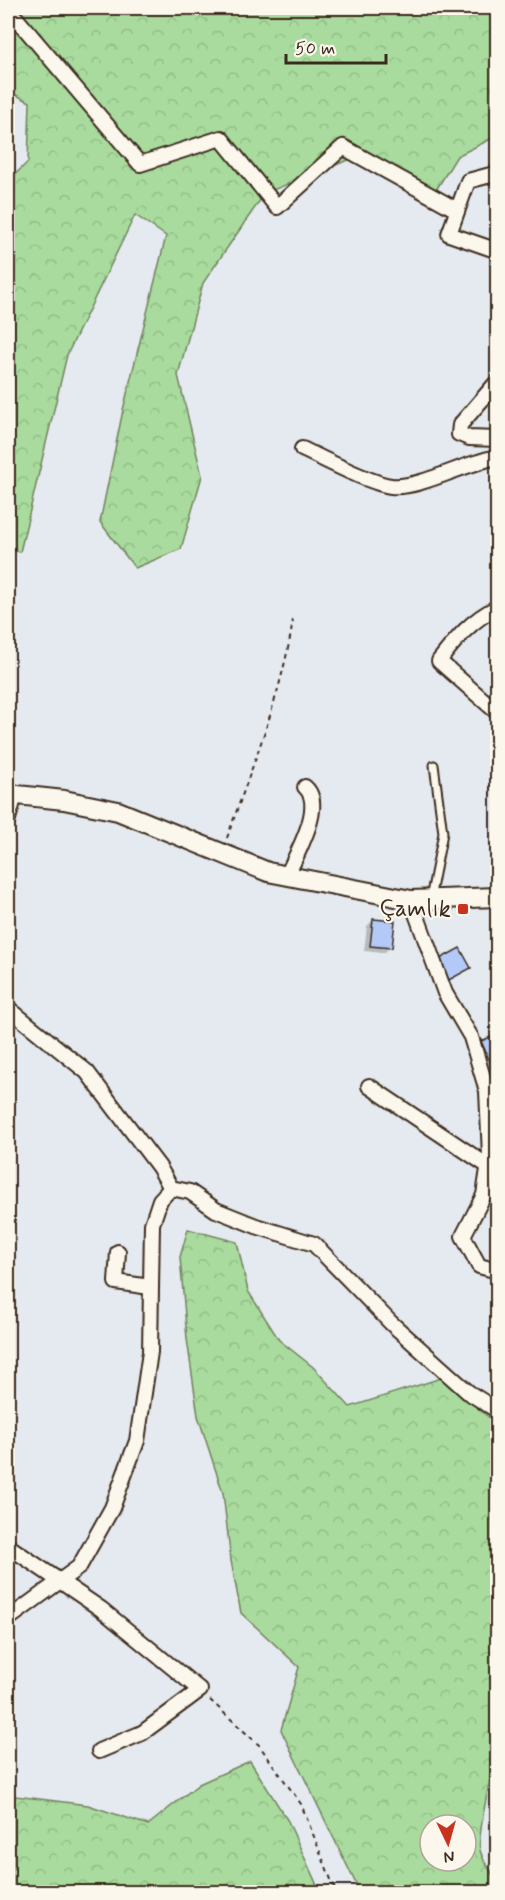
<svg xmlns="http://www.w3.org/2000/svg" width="505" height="1900" viewBox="0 0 505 1900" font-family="Mynerve,sans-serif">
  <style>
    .forest { fill: url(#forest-crowns); stroke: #72825e; stroke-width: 1.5; fill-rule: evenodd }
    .shadow { fill: #0003 }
    .building { fill: #b3caf8; stroke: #3b2a1e; stroke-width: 1.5 }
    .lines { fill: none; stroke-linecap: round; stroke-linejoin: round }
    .lane-casing { stroke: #3b2a1e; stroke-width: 11 }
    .street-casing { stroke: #3b2a1e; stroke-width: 18 }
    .secondary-casing { stroke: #3b2a1e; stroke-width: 22 }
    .path { stroke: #3b2a1e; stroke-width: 2; stroke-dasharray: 4.5 4.5; stroke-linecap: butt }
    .lane { stroke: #fbf7ec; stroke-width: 7 }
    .street { stroke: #fbf7ec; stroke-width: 14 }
    .secondary { stroke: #fbf7ec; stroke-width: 18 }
    .poi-dot { fill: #c8321e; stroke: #fbf7ec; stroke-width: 2 }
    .labels { text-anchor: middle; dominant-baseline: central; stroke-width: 4.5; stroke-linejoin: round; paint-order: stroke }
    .poi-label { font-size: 24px; fill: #3b2a1e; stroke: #fbf7ec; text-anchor: end }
  </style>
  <defs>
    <pattern id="forest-crowns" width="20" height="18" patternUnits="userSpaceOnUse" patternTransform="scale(1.5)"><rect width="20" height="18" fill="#a8db9d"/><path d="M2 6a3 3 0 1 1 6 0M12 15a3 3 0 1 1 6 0" fill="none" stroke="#92bc87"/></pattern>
  </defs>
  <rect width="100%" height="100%" fill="#e5eaf0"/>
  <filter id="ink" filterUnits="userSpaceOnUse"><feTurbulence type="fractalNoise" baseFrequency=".0167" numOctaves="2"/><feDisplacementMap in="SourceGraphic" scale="12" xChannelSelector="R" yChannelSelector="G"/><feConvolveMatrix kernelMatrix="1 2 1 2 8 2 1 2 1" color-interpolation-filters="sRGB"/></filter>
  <g filter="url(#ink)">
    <g class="forest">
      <path d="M 8,8 L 497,8 L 497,136 L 457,156 L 436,190 L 356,157 L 265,193 L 203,283 L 178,375 L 202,476 L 181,549 L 135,568 L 100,522 L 123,410 L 166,236 L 135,215 L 67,355 L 20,552 L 8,549 L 8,181 L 28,162 L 30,102 L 8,91 Z"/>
      <path d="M 188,1229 L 237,1242 L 248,1291 L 279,1340 L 313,1367 L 350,1407 L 441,1378 L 497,1424 L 498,1747 C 493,1763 477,1836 480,1850 C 484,1867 497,1872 497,1892 L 360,1892 L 281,1730 L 299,1667 L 241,1613 L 231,1561 L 223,1493 L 198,1416 L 187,1339 L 180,1257 ZM 430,1825 L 466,1825 L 466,1861 L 430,1861 Z"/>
      <path d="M 250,1761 L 288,1821 L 320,1892 L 8,1892 L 8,1795 L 88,1805 L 148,1825 L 199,1784 Z"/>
    </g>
    <g class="shadow">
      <path d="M 373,920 L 390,947 L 384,953 L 364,951 L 367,926 Z"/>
      <path d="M 469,967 L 441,986 L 431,968 Z"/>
      <path d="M 498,1036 L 498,1064 L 494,1066 L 498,1066 L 498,1094 L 490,1096 L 476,1048 L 481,1042 Z"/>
    </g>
    <g class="building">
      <path d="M 373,919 L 395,921 L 392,948 L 370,946 Z"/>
      <path d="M 460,948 L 471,968 L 447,981 L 436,961 Z"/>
      <path d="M 498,1034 L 498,1063 L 492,1066 L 481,1041 Z"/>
      <path d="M 498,1065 L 498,1090 L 496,1091 L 492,1066 Z"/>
    </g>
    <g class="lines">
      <defs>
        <path id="lane" d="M 430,899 L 443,833 L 434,765"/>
        <g id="street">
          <path d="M 8,16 L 16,18 L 140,164 L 221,138 L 277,207 L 343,147 L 457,210"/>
          <path d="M 498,173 L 468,181 L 449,234 L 498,251"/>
          <path d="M 498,381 L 460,425 L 459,434 L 469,438 L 498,439"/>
          <path d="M 302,449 C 322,458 371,484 391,486 C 420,489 466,462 498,457"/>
          <path d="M 498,607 C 471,620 456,639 439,661 L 498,713"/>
          <path d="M 8,819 L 15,795"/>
          <path d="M 287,876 C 296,854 326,805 305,787"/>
          <path d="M 411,900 L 445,993 L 471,1037 L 487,1091 L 490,1156 L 484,1195 L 463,1236 L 479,1266 L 498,1271"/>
          <path d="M 8,1008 L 87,1072 L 159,1167 L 171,1188 L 190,1192 L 216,1210 L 256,1226 L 314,1244 L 391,1323 L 468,1392 L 498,1411"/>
          <path d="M 369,1086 L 488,1166"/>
          <path d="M 118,1252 L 116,1282 L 150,1287"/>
          <path d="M 8,1546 L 101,1609 L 200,1690 L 142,1733 L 99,1751"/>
          <path d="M 8,1619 L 79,1567 L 112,1508 L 137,1441 L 150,1352 L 152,1224 L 160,1200 L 171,1188"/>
        </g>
        <path id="secondary" d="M 8,794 L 64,800 L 118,811 L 268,872 L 411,900 L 498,897"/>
      </defs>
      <use href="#lane" class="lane-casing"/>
      <use href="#street" class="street-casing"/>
      <use href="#secondary" class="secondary-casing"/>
      <g class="path">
        <path d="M 227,838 C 252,766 282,695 293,620"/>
        <path d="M 210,1700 L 259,1745 L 301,1804 L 336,1892"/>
      </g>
      <use href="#lane" class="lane"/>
      <use href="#street" class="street"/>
      <use href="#secondary" class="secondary"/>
    </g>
  </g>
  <rect class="poi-dot" x="457" y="903" width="12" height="12" rx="3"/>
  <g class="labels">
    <g class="poi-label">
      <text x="451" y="909">Çamlık</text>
    </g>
  </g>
  <rect width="505" height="1900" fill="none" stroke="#fbf7ec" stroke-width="30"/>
  <rect x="15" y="15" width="475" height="1870" fill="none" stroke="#3b2a1e" stroke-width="2" filter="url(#ink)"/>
  <g transform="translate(448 1843) rotate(175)"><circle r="28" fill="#fbf7ec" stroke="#aea59a" stroke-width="1.5"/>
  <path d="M0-4.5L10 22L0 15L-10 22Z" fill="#c8321e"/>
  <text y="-9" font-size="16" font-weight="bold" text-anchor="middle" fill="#3b2a1e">N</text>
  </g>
  <path d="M286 54v9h100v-9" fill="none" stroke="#3b2a1e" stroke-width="3"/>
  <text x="295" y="54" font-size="18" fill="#3b2a1e" stroke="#fbf7ec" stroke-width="4.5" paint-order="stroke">50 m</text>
</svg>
